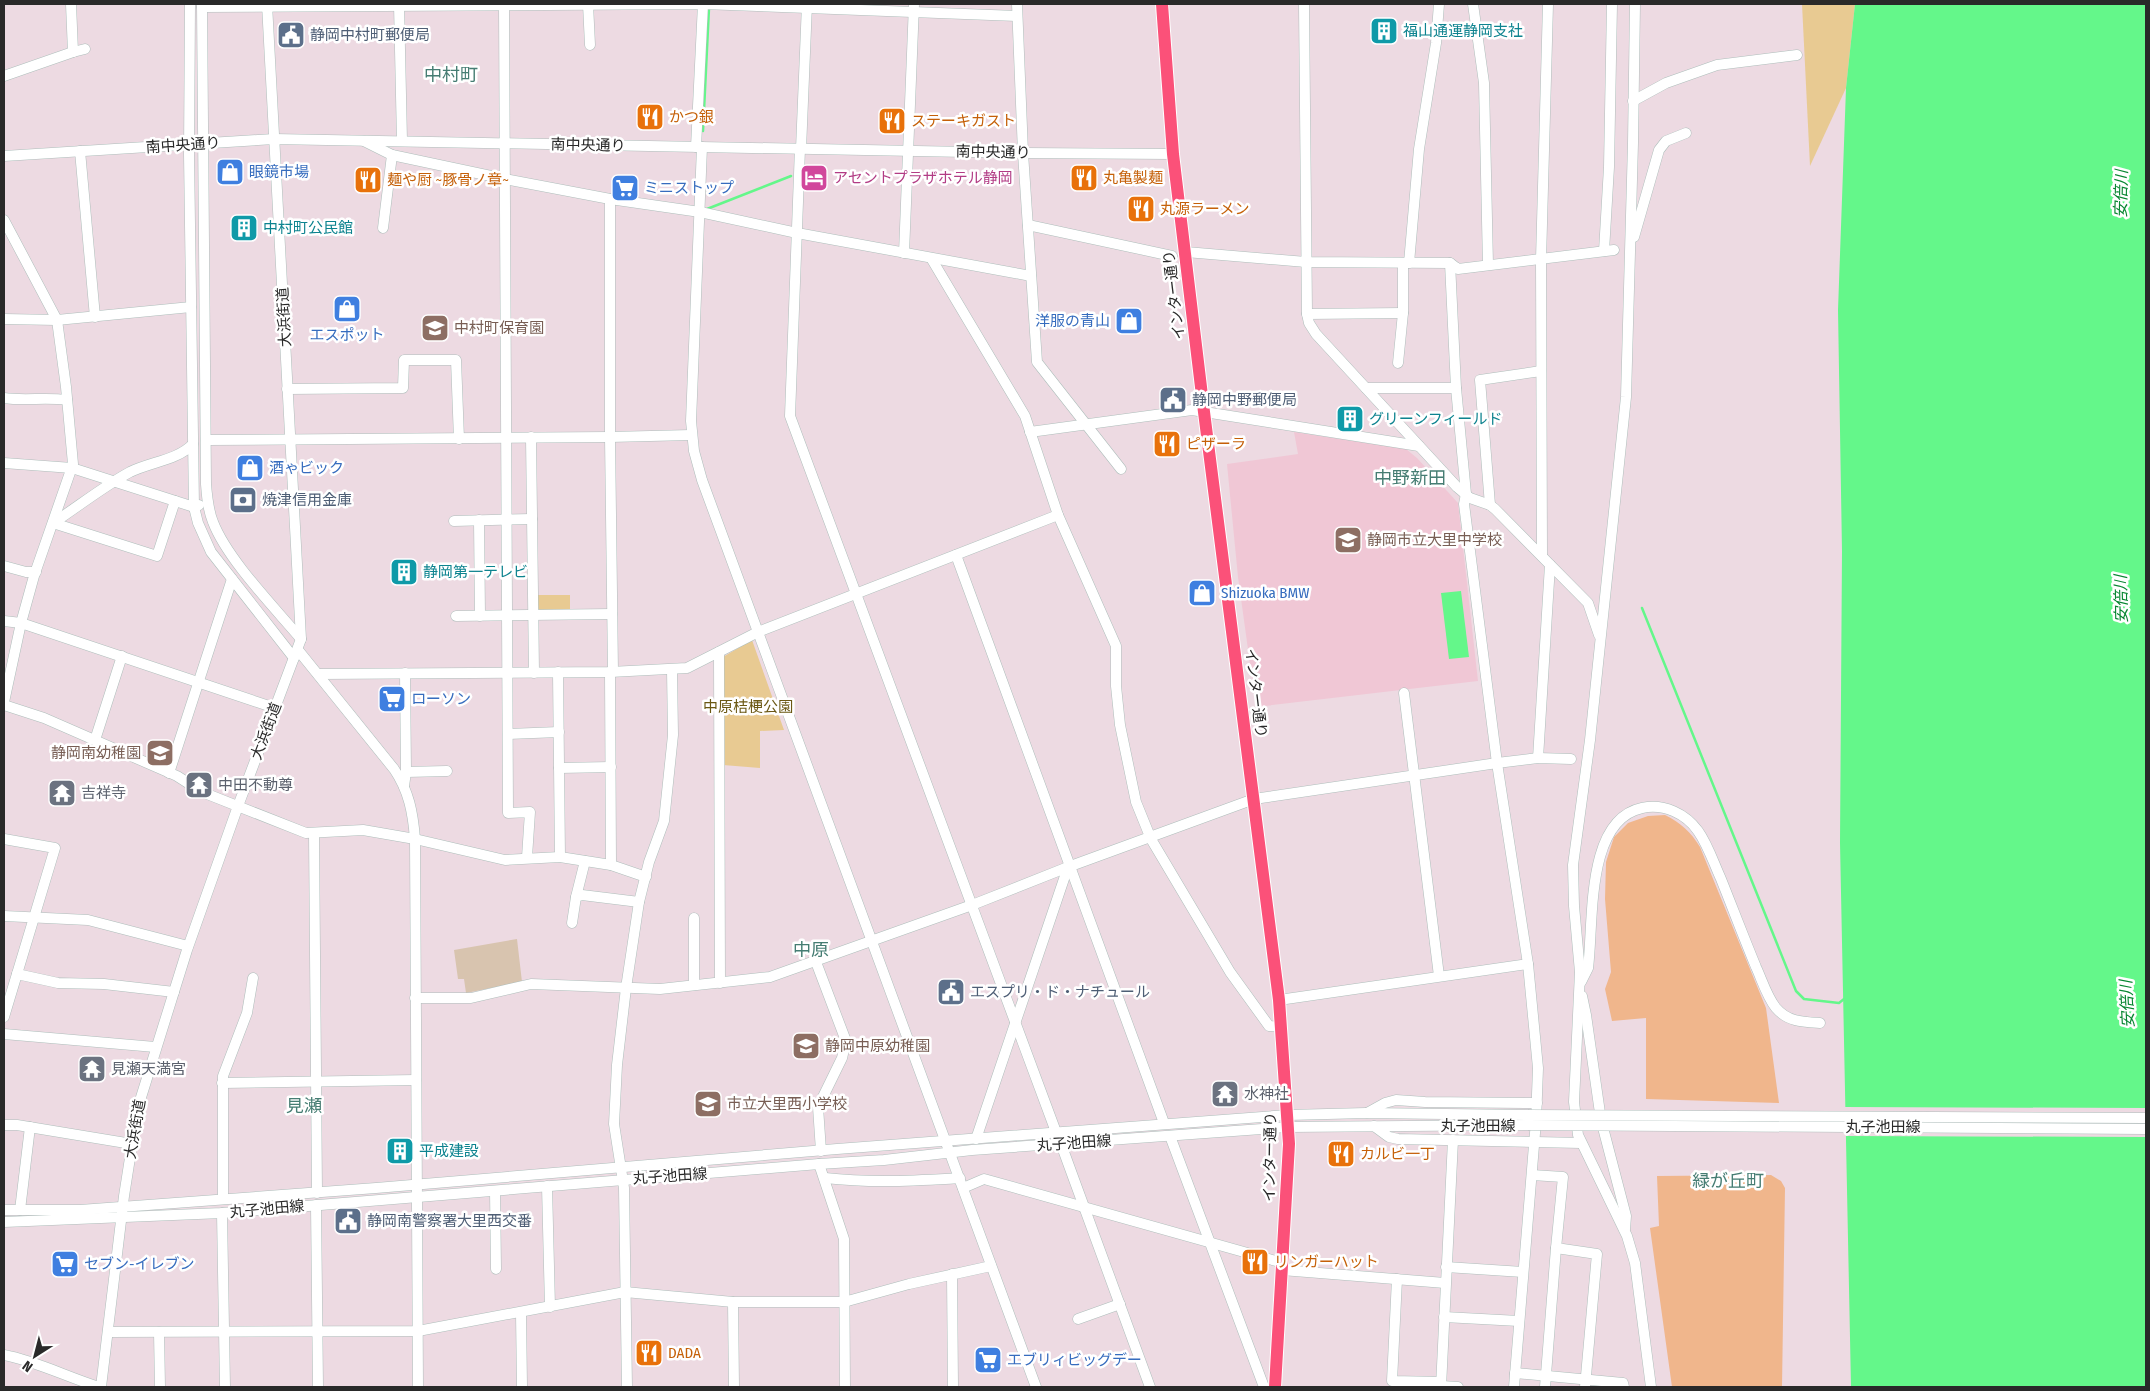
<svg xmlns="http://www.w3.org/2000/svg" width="2150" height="1391" viewBox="0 0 2150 1391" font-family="'Fira Sans Condensed','Noto Sans JP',sans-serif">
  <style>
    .education { fill: #f0c7d5 }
    .green { fill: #e8ca92 }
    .cemetery { fill: #d8c4af }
    .pitch { fill: #f0b68c }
    .water { fill: #64f78a }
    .pier { fill: #eddae2 }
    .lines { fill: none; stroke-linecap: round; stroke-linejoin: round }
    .stream { stroke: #64f78a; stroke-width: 2.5 }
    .minor-casing { stroke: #aebebb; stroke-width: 11 }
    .major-casing { stroke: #fff; stroke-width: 14 }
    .minor { stroke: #fff; stroke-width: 10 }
    .major { stroke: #fb5179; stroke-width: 12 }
    .minor-bridge-casing { stroke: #aebebb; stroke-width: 11; stroke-linecap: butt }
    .minor-bridge { stroke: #fff; stroke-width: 10 }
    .labels { text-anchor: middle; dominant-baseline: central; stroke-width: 5; stroke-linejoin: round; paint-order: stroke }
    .culture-label { font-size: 15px; fill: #0d838f; stroke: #fff; text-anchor: start }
    .service-label { font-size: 15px; fill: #4e5e75; stroke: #fff; text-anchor: start }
    .food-label { font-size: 15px; fill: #c56008; stroke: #fff; text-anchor: start }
    .street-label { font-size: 15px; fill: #292929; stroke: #fff }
    .shop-label { font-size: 15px; fill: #366cbe; stroke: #fff; text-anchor: start }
    .hotel-label { font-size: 15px; fill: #b23c85; stroke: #fff; text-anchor: start }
    .education-label { font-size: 15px; fill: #785e54; stroke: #fff; text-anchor: start }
    .park-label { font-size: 15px; fill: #6b5814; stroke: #fff }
    .worship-label { font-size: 15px; fill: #5b616d; stroke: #fff; text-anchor: start }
    .water-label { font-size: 16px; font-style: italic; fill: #078631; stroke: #fff }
    .quarter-label { font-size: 18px; fill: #467d73; stroke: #fff }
  </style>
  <rect width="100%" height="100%" fill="#eddae2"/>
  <path class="education" d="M 1294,432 L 1406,449 L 1417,458 L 1458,503 L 1478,681 L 1256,707 L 1238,577 L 1227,464 L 1298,454 Z"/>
  <g class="green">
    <path d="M 1802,4 L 1855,4 L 1846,88 L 1810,166 Z"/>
    <rect x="538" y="595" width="32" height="15"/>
    <path d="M 752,640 L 784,730 L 760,731 L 760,768 L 723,765 L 723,657 Z"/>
  </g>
  <path class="cemetery" d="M 517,939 L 522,982 L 466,993 L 464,979 L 458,979 L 454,950 Z"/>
  <g class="pitch">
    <path d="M 1665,815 C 1681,823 1691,832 1700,847 L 1766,1008 L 1779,1103 L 1646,1099 L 1646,1018 L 1612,1021 L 1605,989 L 1611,972 L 1605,899 L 1606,862 L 1614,837 L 1628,823 L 1648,816 Z"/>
    <path d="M 1771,1175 L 1781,1181 L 1785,1188 L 1782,1387 L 1672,1387 L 1650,1228 L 1659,1226 L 1657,1176 Z"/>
  </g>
  <g class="water">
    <path d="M 1855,4 L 2146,4 L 2146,1387 L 1851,1387 L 1840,843 L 1842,551 L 1838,310 L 1846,88 Z"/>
    <path d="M 1461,591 L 1469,657 L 1449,659 L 1441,593 Z"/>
  </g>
  <path class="pier" d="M 1843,1107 L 2146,1108 L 2146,1137 L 1843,1136 Z"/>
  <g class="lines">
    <g class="stream">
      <path d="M 703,131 L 709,8"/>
      <path d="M 707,209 L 791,176"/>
      <path d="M 1642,608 L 1796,991 L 1804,999 L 1839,1003 L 1844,999"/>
    </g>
    <defs>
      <g id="minor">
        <path d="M 71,4 L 73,52"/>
        <path d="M 190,4 L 189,154 L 194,507 L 198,523 L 211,552 L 294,658"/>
        <path d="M 202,4 L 206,484 C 207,497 208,510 213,522 C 227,559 275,608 301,639"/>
        <path d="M 399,4 L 402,141"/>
        <path d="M 504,4 L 508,813 L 530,812 L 527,857"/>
        <path d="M 588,4 L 590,45"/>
        <path d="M 1017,4 L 1023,153 L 1037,362 L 1121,469"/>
        <path d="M 1304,4 L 1307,314 L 1309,323 L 1316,334 L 1457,487 L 1470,498 L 1490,505 L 1495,509 L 1588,603 L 1599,635"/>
        <path d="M 1473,4 L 1484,83 L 1488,265"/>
        <path d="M 1635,4 L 1633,143 L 1626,397 L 1590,740 L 1573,865 L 1574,906 L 1580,972 L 1574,1102 L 1578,1135 L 1627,1236 L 1635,1263 L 1651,1387"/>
        <path d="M 202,7 L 703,4 L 1017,16"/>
        <path d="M 4,76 L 73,52 L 85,49"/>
        <path d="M 1633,101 L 1666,83 L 1717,65 L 1797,55"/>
        <path d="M 364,141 L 392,155 L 505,179 L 610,199 L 700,212 L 797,233 L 1031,276"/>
        <path d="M 696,147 L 703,4"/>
        <path d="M 702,147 L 691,421 L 694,451 L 702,480 L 1036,1387"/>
        <path d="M 800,148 L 790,416 L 1056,1132"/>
        <path d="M 801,149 L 807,4"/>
        <path d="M 80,151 L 95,317"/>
        <path d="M 4,156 L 274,139 L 1023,153 L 1173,154"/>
        <path d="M 610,199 L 610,437 L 613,672"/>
        <path d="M 4,220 L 57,320 L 66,387 L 73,464 L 34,576 L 21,623 L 4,702"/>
        <path d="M 1028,225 L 1172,256"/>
        <path d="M 383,228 L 392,155"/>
        <path d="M 1634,237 L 1659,150 L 1666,141 L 1686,133"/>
        <path d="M 1604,251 L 1609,167 L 1612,4"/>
        <path d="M 1186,252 L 1306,262 L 1450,263 L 1458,269 L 1614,250"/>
        <path d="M 904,253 L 914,4"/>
        <path d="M 931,258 L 1025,416 L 1058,515 L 1116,646 L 1116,686 L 1120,725 L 1136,802 L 1151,839 L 1230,972 L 1269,1026 L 1281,1027"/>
        <path d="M 1409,263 L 1419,149 L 1436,43 L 1439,4"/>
        <path d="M 1450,263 L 1456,388 L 1466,494 L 1464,504 L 1497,763 L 1528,964 L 1538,1068 L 1536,1121 L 1514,1387"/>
        <path d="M 1307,314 L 1403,313"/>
        <path d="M 4,319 L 57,320 L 191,307"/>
        <path d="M 1398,363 L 1403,313 L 1403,263"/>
        <path d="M 1366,388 L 1456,388"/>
        <path d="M 287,389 L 403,388 L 404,360 L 456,360 L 459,439"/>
        <path d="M 4,398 C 25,401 46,397 67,400"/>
        <path d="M 1030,432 L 1192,410 L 1419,446"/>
        <path d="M 531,437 L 534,673"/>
        <path d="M 206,440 L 610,437 L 691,435"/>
        <path d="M 4,463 L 72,468 L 194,507 L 199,505"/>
        <path d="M 175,501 L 157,556 L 53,523 C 79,506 104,486 130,472 C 150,462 178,460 193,444"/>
        <path d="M 1490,505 L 1480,380 L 1541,371"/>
        <path d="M 479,520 L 480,616"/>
        <path d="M 454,521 L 532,519"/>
        <path d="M 956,555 L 1164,1123"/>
        <path d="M 1542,556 L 1541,260 L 1548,4"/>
        <path d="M 4,566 L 26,572 L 36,572"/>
        <path d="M 456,616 L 612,614"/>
        <path d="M 4,621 L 21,623 L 275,708"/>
        <path d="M 298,650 L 394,769 C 409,791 413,813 415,839 L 418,1387"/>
        <path d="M 719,652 L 720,983"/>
        <path d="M 558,672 L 560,857"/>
        <path d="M 610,672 L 611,865"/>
        <path d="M 319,674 L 610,672 L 687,668 L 758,632 L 1058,515"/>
        <path d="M 1404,693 L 1439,976"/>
        <path d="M 4,705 L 44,718 L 177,776 L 202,792 L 306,833 L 363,830 L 415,839 L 505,860 L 560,857 L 611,865 L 646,877"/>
        <path d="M 508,734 L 559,732"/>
        <path d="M 95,740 L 122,656"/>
        <path d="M 1538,758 L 1550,565"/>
        <path d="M 559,768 L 611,767"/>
        <path d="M 406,772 L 447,771"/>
        <path d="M 169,773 L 232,579"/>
        <path d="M 404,786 L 406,772 L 405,673"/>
        <path d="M 314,833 L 317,1193"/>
        <path d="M 4,839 L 55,848 L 4,1017"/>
        <path d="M 576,897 L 585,861"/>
        <path d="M 4,916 L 88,920 L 188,946"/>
        <path d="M 694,918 L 694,985"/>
        <path d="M 572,923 L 576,897 L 582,895 L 639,902"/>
        <path d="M 816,962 L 846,1041 L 842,1058 L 818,1107 L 821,1151"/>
        <path d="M 17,974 L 58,983 L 104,984 L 174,992"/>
        <path d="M 1581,982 L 1588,968 C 1594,922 1585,820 1642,808 C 1664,803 1686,814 1698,831 C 1708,845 1714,864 1721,879 C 1733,909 1744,938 1756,967 C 1762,980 1767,997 1776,1008 C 1788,1022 1803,1022 1820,1023"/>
        <path d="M 1582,996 L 1586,1015 L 1601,1120 L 1626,1216 L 1625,1229"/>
        <path d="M 415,998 L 471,998 L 531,984 L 660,989 L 770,977 L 972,905 L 1068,867 L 1254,799 L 1497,763 L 1538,758 L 1571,759"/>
        <path d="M 1279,1000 L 1528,964"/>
        <path d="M 4,1034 L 155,1047"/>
        <path d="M 222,1083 L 416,1080"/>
        <path d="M 1367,1113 L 1385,1103 L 1396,1100 L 1425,1102 L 1537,1103"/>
        <path d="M 4,1125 L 17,1125 L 132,1144"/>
        <path d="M 1374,1126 L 1389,1137 L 1398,1139 L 1581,1143"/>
        <path d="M 1170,1136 L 1264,1387"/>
        <path d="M 976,1139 L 1068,867"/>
        <path d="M 1061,1144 L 1150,1387"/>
        <path d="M 819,1164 L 844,1239 L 845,1387"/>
        <path d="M 1532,1175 L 1563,1177 L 1556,1248 L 1597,1254 L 1585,1387"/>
        <path d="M 825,1178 C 870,1183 914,1181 960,1178"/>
        <path d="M 547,1186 L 550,1307"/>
        <path d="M 963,1188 L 984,1179 L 1283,1263"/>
        <path d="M 495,1191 L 496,1269"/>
        <path d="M 223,1199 L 223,1076 L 247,1013 L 253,978"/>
        <path d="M 316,1205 L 318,1387"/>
        <path d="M 4,1210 L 80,1210 L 376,1188 L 837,1149 L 1288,1115 L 1366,1113 L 1528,1115"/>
        <path d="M 20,1210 L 30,1127"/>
        <path d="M 222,1213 L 225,1387"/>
        <path d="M 4,1222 L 222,1213 L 819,1164 L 884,1160 L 972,1150 L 1288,1127 L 1528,1125"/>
        <path d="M 1446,1267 L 1523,1272"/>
        <path d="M 1282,1270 L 1445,1283"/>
        <path d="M 952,1274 L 953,1387"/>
        <path d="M 1397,1279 L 1392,1381 L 1441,1382"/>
        <path d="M 733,1302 L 734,1387"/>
        <path d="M 521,1313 L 522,1387"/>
        <path d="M 1444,1317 L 1519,1321"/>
        <path d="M 1078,1319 L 1120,1304"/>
        <path d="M 108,1332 L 418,1331 L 625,1292 L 733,1302 L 844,1302 L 909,1284 L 991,1266"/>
        <path d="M 159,1332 L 160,1387"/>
        <path d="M 4,1355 C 36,1361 67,1377 99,1387"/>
        <path d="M 1515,1373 L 1623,1383 L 1624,1387"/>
        <path d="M 1441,1386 L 1458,1387"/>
        <path d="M 101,1387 L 124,1196 L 138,1107 L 187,950 L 238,806 L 301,639 L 267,4"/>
        <path d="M 627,1387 L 624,1188 L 614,1124 L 617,1065 L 626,988 L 639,902 L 649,862 L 664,821 L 673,735 L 672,670"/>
        <path d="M 1441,1387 L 1453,1140"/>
        <path d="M 1545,1387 L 1556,1248"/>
      </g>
      <path id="major" d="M 1162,4 L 1173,154 L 1204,412 L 1279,1000 L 1289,1144 L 1275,1387"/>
    </defs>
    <use href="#minor" class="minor-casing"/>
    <use href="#major" class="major-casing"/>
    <use href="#minor" class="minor"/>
    <use href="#major" class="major"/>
    <defs>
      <g id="minor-bridge">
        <path d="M 1528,1115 L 2146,1118"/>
        <path d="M 1528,1125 L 2146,1129"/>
      </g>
    </defs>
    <use href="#minor-bridge" class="minor-bridge-casing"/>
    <use href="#minor-bridge" class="minor-bridge"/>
  </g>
  <defs>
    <symbol id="building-square" viewBox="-11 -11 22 22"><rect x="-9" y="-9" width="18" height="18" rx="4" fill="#0f9aa8" stroke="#fff"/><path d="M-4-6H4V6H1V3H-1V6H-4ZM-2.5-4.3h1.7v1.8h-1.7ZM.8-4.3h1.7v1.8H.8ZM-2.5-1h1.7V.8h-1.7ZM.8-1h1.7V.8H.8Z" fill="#fff"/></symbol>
    <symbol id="civic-square" viewBox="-11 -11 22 22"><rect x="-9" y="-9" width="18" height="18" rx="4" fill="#5c6f8a" stroke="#fff"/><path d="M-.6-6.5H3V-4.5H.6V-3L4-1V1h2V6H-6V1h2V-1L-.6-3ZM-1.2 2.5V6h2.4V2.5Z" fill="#fff"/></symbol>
    <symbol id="restaurant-square" viewBox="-11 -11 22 22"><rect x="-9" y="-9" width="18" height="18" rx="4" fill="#e8710a" stroke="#fff"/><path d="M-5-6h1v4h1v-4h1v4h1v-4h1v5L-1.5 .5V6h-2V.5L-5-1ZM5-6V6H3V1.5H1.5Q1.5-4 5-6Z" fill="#fff"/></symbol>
    <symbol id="shop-square" viewBox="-11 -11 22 22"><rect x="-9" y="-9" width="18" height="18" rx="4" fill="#3f7fe0" stroke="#fff"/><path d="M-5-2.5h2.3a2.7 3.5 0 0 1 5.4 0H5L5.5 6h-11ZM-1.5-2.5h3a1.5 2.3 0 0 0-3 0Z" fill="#fff"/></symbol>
    <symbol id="hotel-square" viewBox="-11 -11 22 22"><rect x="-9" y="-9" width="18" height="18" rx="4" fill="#d1479c" stroke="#fff"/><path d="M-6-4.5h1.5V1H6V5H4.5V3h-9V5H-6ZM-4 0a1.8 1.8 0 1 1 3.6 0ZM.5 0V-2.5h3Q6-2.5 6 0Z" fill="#fff"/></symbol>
    <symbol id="supermarket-square" viewBox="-11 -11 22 22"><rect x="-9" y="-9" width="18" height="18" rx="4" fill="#3f7fe0" stroke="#fff"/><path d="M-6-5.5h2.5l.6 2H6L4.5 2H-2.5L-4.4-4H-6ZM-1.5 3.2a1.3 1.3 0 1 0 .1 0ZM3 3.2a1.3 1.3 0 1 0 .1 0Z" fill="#fff"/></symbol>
    <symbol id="school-square" viewBox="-11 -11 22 22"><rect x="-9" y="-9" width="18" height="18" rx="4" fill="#8d6e63" stroke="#fff"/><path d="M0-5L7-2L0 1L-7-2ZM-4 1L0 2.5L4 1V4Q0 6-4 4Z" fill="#fff"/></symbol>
    <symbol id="bank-square" viewBox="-11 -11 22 22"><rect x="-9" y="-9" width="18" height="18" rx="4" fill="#5c6f8a" stroke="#fff"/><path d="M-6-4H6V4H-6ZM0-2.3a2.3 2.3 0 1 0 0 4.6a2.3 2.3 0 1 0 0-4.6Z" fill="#fff"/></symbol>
    <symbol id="temple-square" viewBox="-11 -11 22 22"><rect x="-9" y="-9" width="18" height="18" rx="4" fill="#6b7280" stroke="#fff"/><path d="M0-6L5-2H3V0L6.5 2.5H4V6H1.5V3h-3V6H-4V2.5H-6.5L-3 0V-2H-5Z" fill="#fff"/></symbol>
  </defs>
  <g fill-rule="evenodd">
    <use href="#building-square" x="1368" y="15" width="32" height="32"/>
    <use href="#civic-square" x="275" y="19" width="32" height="32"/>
    <use href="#restaurant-square" x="634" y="101" width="32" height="32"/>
    <use href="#restaurant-square" x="876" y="105" width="32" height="32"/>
    <use href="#shop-square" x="214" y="156" width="32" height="32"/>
    <use href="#hotel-square" x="798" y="162" width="32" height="32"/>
    <use href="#restaurant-square" x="1068" y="162" width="32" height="32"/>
    <use href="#restaurant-square" x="352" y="164" width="32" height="32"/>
    <use href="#supermarket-square" x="609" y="172" width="32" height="32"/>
    <use href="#restaurant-square" x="1125" y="193" width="32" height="32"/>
    <use href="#building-square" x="228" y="212" width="32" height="32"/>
    <use href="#shop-square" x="331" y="293" width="32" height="32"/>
    <use href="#shop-square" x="1113" y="305" width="32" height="32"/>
    <use href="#school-square" x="419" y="312" width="32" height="32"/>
    <use href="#civic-square" x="1157" y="384" width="32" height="32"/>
    <use href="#building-square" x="1334" y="403" width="32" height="32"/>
    <use href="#restaurant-square" x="1151" y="428" width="32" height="32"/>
    <use href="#shop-square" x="234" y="452" width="32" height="32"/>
    <use href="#bank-square" x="227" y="484" width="32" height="32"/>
    <use href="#school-square" x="1332" y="524" width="32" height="32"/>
    <use href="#building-square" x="388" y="556" width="32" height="32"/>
    <use href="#shop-square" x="1186" y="577" width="32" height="32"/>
    <use href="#supermarket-square" x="376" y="683" width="32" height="32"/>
    <use href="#school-square" x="144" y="737" width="32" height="32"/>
    <use href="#temple-square" x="183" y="769" width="32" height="32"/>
    <use href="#temple-square" x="46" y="777" width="32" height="32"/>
    <use href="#civic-square" x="935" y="976" width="32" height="32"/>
    <use href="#school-square" x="790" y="1030" width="32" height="32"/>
    <use href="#temple-square" x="76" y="1053" width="32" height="32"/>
    <use href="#temple-square" x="1209" y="1078" width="32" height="32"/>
    <use href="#school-square" x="692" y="1088" width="32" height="32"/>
    <use href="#building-square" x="384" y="1135" width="32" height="32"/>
    <use href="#restaurant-square" x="1325" y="1138" width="32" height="32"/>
    <use href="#civic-square" x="332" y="1205" width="32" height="32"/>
    <use href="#restaurant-square" x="1239" y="1246" width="32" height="32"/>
    <use href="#supermarket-square" x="49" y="1248" width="32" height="32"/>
    <use href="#restaurant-square" x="633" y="1337" width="32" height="32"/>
    <use href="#supermarket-square" x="972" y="1344" width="32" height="32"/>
  </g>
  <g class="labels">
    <g class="culture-label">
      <text x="1403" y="31">福山通運静岡支社</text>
      <text x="263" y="228">中村町公民館</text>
      <text x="1369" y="419">グリーンフィールド</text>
      <text x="423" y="572">静岡第一テレビ</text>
      <text x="419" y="1151">平成建設</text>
    </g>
    <g class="service-label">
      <text x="310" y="35">静岡中村町郵便局</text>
      <text x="1192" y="400">静岡中野郵便局</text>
      <text x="262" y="500">焼津信用金庫</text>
      <text x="970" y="992">エスプリ・ド・ナチュール</text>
      <text x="367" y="1221">静岡南警察署大里西交番</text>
    </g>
    <g class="food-label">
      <text x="669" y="117">かつ銀</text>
      <text x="911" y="121">ステーキガスト</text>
      <text x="1103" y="178">丸亀製麺</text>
      <text x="387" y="180">麺や厨 ~豚骨ノ章~</text>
      <text x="1160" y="209">丸源ラーメン</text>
      <text x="1186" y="444">ピザーラ</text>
      <text x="1360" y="1154">カルビ一丁</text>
      <text x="1274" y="1262">リンガーハット</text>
      <text x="668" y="1353">DADA</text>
    </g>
    <g class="street-label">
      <text transform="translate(183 145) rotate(-4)">南中央通り</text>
      <text transform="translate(588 145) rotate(1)">南中央通り</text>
      <text transform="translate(993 152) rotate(1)">南中央通り</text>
      <text transform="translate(1174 295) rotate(-97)">インター通り</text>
      <text transform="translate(284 317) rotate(-93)">大浜街道</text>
      <text transform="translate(1256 693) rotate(83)">インター通り</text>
      <text transform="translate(266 731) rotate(-69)">大浜街道</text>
      <text x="1478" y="1126">丸子池田線</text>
      <text x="1883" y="1127">丸子池田線</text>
      <text transform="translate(135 1129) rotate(-80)">大浜街道</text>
      <text transform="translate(1074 1143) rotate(-4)">丸子池田線</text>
      <text transform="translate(1270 1157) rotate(-89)">インター通り</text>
      <text transform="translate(670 1176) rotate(-4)">丸子池田線</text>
      <text transform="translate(267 1209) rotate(-5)">丸子池田線</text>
    </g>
    <g class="shop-label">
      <text x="249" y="172">眼鏡市場</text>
      <text x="644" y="188">ミニストップ</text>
      <text x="1110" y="321" text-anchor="end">洋服の青山</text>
      <text x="347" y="335" text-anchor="middle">エスポット</text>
      <text x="269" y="468">酒ゃビック</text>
      <text x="1221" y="593">Shizuoka BMW</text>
      <text x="411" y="699">ローソン</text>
      <text x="84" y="1264">セブン-イレブン</text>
      <text x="1007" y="1360">エブリィビッグデー</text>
    </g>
    <g class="hotel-label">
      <text x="833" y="178">アセントプラザホテル静岡</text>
    </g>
    <g class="education-label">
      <text x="454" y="328">中村町保育園</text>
      <text x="1367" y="540">静岡市立大里中学校</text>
      <text x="141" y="753" text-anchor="end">静岡南幼稚園</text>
      <text x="825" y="1046">静岡中原幼稚園</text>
      <text x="727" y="1104">市立大里西小学校</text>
    </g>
    <g class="park-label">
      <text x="748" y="707">中原桔梗公園</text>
    </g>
    <g class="worship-label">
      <text x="218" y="785">中田不動尊</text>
      <text x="81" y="793">吉祥寺</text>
      <text x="111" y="1069">見瀬天満宮</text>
      <text x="1244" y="1094">水神社</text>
    </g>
    <g class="water-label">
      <text transform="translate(2121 194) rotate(-89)">安倍川</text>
      <text transform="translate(2121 599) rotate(-91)">安倍川</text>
      <text transform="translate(2127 1004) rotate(-93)">安倍川</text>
    </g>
    <g class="quarter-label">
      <text x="451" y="75">中村町</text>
      <text x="1410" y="478">中野新田</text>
      <text x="811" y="950">中原</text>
      <text x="304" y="1106">見瀬</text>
      <text x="1728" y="1181">緑が丘町</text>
    </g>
  </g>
  <rect width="2150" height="1391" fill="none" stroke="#292929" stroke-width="10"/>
  <g transform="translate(35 1356) rotate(216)" stroke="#ffffff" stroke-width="4" paint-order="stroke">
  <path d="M0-4L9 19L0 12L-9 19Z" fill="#292929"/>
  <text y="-8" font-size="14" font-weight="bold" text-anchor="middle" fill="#292929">N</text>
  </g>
</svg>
